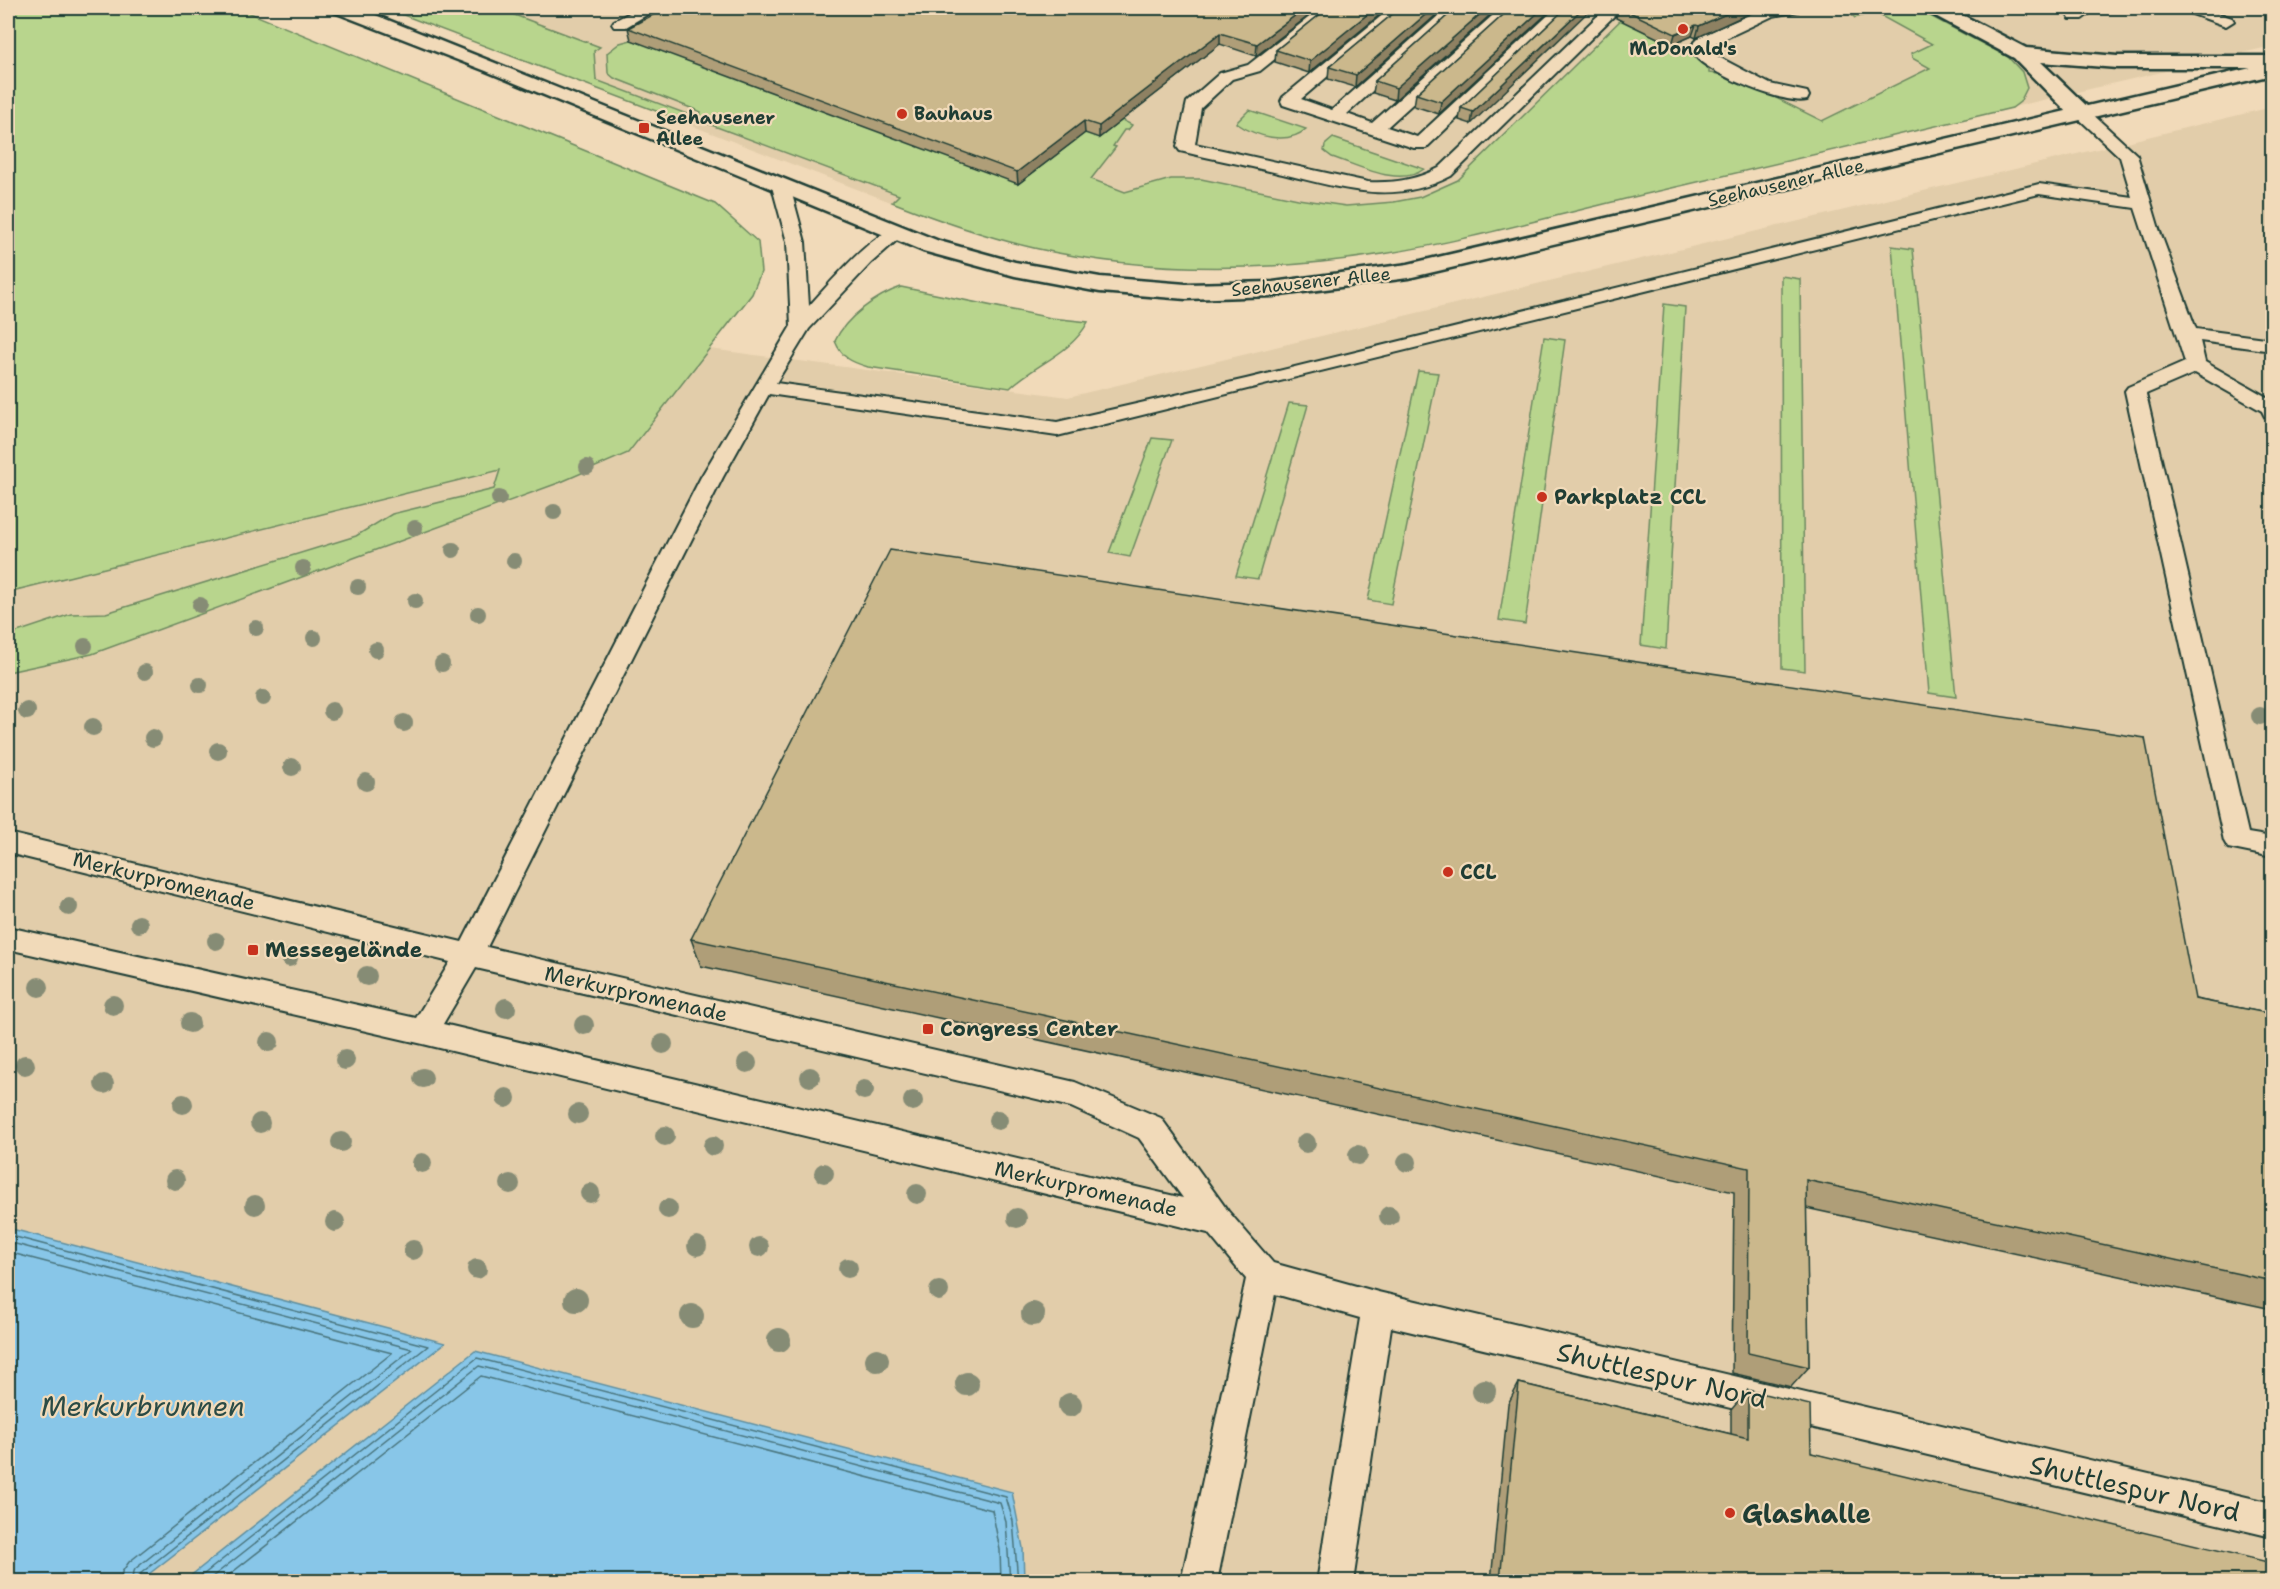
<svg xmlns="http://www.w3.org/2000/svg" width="2280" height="1589" viewBox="0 0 2280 1589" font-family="'Shantell Sans',sans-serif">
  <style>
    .built { fill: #e2cdaa }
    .green { fill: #b8d58d; stroke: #6c8960; stroke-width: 1.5 }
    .water { fill: #88c6e8; stroke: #5e8fa0; stroke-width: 1.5 }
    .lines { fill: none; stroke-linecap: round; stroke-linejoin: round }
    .shore { stroke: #49747c; stroke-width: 1.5 }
    .lane-casing { stroke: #1f3d34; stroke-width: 4 }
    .street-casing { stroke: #1f3d34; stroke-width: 5 }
    .secondary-casing { stroke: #1f3d34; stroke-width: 5 }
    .lane { fill: #f1dab9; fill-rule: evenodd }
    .street { fill: #f1dab9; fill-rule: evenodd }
    .secondary { fill: #f1dab9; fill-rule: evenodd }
    .tree { fill: #868c75 }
    .wall { fill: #af9e78; stroke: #1f3d34; stroke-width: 1.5 }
    .shaded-wall { fill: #8e8162; stroke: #1f3d34; stroke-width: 1.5 }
    .building { fill: #cbb88c; stroke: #1f3d34; stroke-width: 1.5 }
    .poi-dot { fill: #c8321e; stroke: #f1dab9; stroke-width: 2 }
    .labels { text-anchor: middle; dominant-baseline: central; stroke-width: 4.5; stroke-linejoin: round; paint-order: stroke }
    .far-poi-label { font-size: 18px; font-weight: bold; fill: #1f3d34; stroke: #f1dab9; text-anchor: start }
    .far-street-label { font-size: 18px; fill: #1f3d34; stroke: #f1dab9 }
    .poi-label { font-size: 21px; font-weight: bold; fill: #1f3d34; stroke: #f1dab9; text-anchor: start }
    .street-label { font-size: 21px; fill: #1f3d34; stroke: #f1dab9 }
    .near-street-label { font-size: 26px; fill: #1f3d34; stroke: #f1dab9 }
    .near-poi-label { font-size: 26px; font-weight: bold; fill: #1f3d34; stroke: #f1dab9; text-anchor: start }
    .near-water-label { font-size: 27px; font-style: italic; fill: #2a4b46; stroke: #f1dab9 }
  </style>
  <rect width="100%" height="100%" fill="#f1dab9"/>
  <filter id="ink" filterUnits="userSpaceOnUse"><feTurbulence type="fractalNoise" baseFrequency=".0167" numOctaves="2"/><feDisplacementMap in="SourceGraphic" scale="12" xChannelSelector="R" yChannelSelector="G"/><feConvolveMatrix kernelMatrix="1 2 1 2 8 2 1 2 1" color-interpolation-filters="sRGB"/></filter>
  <g filter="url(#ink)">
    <g class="built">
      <path d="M 385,8 L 2272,8 L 2272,46 L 1434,244 L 1385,254 L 1276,266 L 1173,266 L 1075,257 L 1031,248 L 956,227 Z"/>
      <path d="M 2272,107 L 2272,1581 L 8,1581 L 8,592 L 642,434 L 710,349 L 1068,397 Z"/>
    </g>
    <g class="green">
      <path d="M 8,8 L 238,8 L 715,204 L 758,242 L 761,272 L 752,294 L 628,453 L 561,482 L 92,654 L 8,672 L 8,635 L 71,614 L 106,613 L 356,536 L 392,514 L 494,489 L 500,470 L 8,592 Z"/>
      <path d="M 385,8 L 496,8 L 600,47 L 594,51 L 596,80 L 687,114 L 677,119 Z"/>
      <path d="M 1633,8 L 1625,22 L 1709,64 L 1709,73 L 1718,74 L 1718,69 L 1822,121 L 1930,68 L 1912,58 L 1911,54 L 1932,44 L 1874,12 L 1855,18 L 1844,8 L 1915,8 L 2008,57 L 2022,72 L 2027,88 L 2020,102 L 2012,108 C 1883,138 1754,168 1625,199 C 1545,218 1465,241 1383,254 C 1268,272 1148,274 1034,248 C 985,237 938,220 892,202 L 899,195 L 698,120 L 701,112 L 614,78 L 608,73 L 607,53 L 620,43 L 631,40 L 1085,133 L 1122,120 L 1132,125 L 1128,130 L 1124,130 L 1113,146 L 1116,147 L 1091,179 L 1125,192 L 1171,179 L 1201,179 L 1298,199 L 1346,206 L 1394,202 L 1420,197 L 1458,180 Z"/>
      <path d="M 1249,110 L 1306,129 C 1287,146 1255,136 1236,123 Z"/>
      <path d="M 1333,138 L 1424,169 C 1399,188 1358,165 1332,157 L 1324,151 L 1325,145 Z"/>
      <path d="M 1892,246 L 1913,249 L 1956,697 L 1929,693 Z"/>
      <path d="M 1781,276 L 1800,279 L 1805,671 L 1782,668 Z"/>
      <path d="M 901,287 L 1051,318 L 1088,322 C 1071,354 1035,364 1010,388 L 868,367 C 851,362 842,358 835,341 C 845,318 877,295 901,287 Z"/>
      <path d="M 1664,304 L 1685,307 L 1666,649 L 1641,645 Z"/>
      <path d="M 1544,337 L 1565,340 L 1525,624 L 1499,620 Z"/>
      <path d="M 1418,371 L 1438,373 L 1391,604 L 1368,600 Z"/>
      <path d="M 1289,403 L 1308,405 L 1258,579 L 1236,576 Z"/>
      <path d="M 1152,438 L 1172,440 L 1130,557 L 1109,553 Z"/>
    </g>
    <g class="water">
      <path d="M 8,1228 L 445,1343 L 140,1581 L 8,1581 Z"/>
      <path d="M 475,1351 L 1012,1492 L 1023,1548 L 1024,1581 L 184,1581 Z"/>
    </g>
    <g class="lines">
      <g class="shore">
        <path d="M 8,1235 L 428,1346 L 140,1574 L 137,1582"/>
        <path d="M 8,1242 L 412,1349 L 135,1569 L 130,1582"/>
        <path d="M 8,1252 L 392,1353 L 129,1562 L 122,1572 L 121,1582"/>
        <path d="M 194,1582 L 477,1358 L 1006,1497 L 1013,1521 L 1018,1582"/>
        <path d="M 206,1582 L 479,1366 L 1000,1503 L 1006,1522 L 1010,1582"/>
        <path d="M 220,1582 L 481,1376 L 992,1510 L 1000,1550 L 1001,1582"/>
      </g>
      <defs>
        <g id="lane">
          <path d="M 639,8 L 658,8 L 626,27 L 614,27 L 612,24 L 614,21 Z"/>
          <path d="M 1321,8 L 1338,8 L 1260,71 L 1232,79 L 1201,108 L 1195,144 L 1368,182 C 1395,183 1415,180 1439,168 L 1606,8 L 1622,8 L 1451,176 C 1391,207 1340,187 1278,173 C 1245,165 1212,159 1180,151 L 1177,147 L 1187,102 L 1220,73 L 1248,65 Z"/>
          <path d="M 1391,8 L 1408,8 L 1301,99 L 1332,110 L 1447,8 L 1463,8 L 1347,114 L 1372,123 L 1501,8 L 1518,8 L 1387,127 L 1417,137 L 1556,8 L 1572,8 L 1426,148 L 1414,148 L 1283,105 L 1281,101 L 1283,97 Z"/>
          <path d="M 1800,8 L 1798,11 L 1773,16 L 1707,47 L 1711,53 L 1770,84 L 1807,92 L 1809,96 L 1807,100 C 1784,105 1714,75 1698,59 C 1695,55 1693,50 1691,46 L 1701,36 L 1763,9 Z"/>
          <path d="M 2079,8 L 2097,8 L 2082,19 L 2070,19 L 2068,16 Z"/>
          <path d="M 2181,8 L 2202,8 L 2232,18 L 2234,21 L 2226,26 L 2184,11 Z"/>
          <path d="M 2083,110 L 2089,111 L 2137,155 L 2159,229 L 2196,329 L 2272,339 L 2272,351 L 2200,341 L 2205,362 L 2272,400 L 2272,418 L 2265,417 L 2262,411 L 2195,373 L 2146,394 L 2248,833 L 2272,837 L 2272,857 L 2228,848 L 2224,841 L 2125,391 L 2128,387 L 2185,362 L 2135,208 L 2039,194 L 1057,436 L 769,394 L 723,477 L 487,947 L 1075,1082 L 1161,1118 L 1228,1211 L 1273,1263 L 1378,1292 L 2272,1503 L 2272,1537 L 1391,1327 L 1353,1582 L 1317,1582 L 1360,1318 L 1275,1294 L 1217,1582 L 1181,1582 L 1246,1279 L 1208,1233 L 423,1044 L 8,949 L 8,927 L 416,1018 L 450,962 L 8,853 L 8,833 L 462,942 L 701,477 L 791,326 L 787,242 L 771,183 L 774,179 L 780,178 L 789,183 L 805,242 L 809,306 C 826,288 879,223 902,229 L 905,233 L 871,263 L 809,329 L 776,383 L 1057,422 L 1246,379 L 2039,184 L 2132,197 L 2120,157 L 2075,115 ZM 476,968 L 1071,1107 L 1139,1138 L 1183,1198 L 443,1024 Z"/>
        </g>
        <path id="street" d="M 1925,8 L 1949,8 L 2026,48 L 2117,56 L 2272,56 L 2272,68 L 2117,68 L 2041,62 L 2091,110 L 2094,115 L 2091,120 L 2075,120 L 2014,58 L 1928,12 Z"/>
        <path id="secondary" d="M 331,8 L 358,8 L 939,241 L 1015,262 L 1100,277 L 1186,284 L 1273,282 L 1408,264 L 2272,63 L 2272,75 L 1408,278 L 1273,296 L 1186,299 L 1100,292 L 1015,276 L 923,251 L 486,71 L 334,12 Z"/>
      </defs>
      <use href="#lane" class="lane-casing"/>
      <use href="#street" class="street-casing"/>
      <use href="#secondary" class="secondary-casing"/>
      <use href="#lane" class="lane"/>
      <use href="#street" class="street"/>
      <use href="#secondary" class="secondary"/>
    </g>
    <g class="tree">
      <circle cx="587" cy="467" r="8"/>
      <circle cx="499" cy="498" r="8"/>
      <circle cx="554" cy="512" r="8"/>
      <circle cx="415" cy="528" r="8"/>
      <circle cx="453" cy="550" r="8"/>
      <circle cx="514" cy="561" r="8"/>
      <circle cx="303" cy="568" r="8"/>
      <circle cx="358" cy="587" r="8"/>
      <circle cx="415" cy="601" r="8"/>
      <circle cx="200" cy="605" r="8"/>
      <circle cx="478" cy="614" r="8"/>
      <circle cx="256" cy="628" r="8"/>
      <circle cx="314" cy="638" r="8"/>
      <circle cx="85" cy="646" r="8"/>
      <circle cx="376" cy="650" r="8"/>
      <circle cx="442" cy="664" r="8"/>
      <circle cx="145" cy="672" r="8"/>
      <circle cx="200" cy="685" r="8"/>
      <circle cx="263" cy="698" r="8"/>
      <circle cx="27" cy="711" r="9"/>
      <circle cx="332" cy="711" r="9"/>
      <circle cx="2260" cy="716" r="9"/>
      <circle cx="404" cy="723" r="9"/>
      <circle cx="93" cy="727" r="9"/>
      <circle cx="153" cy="738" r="9"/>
      <circle cx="218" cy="751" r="9"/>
      <circle cx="292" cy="767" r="9"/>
      <circle cx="366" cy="782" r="9"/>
      <circle cx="69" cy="907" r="9"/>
      <circle cx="139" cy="924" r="9"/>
      <circle cx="216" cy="941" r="9"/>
      <circle cx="289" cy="958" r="9"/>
      <circle cx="367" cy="976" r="10"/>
      <circle cx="39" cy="987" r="10"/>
      <circle cx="113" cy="1005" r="10"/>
      <circle cx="506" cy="1008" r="10"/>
      <circle cx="190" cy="1023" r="10"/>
      <circle cx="584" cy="1025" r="10"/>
      <circle cx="269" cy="1042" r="10"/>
      <circle cx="663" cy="1044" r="10"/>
      <circle cx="345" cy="1060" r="10"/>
      <circle cx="747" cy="1063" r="10"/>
      <circle cx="25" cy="1065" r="10"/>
      <circle cx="810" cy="1077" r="10"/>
      <circle cx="423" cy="1078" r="10"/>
      <circle cx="104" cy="1084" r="10"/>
      <circle cx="864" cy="1090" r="10"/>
      <circle cx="506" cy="1098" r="10"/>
      <circle cx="913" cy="1101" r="10"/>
      <circle cx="183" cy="1104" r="10"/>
      <circle cx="578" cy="1114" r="10"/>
      <circle cx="998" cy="1120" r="10"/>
      <circle cx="260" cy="1123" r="10"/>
      <circle cx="665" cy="1136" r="10"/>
      <circle cx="341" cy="1142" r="10"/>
      <circle cx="1306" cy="1143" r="10"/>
      <circle cx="713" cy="1146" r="10"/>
      <circle cx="1358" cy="1155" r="10"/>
      <circle cx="1407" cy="1162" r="10"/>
      <circle cx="422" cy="1163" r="10"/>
      <circle cx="824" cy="1173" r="10"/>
      <circle cx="175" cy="1180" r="10"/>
      <circle cx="510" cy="1184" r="10"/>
      <circle cx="590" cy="1193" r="10"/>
      <circle cx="917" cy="1194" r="10"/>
      <circle cx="255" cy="1205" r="10"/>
      <circle cx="668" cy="1209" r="10"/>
      <circle cx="1389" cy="1216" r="10"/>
      <circle cx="1017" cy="1218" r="10"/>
      <circle cx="335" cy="1222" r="10"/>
      <circle cx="697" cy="1246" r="10"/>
      <circle cx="759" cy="1247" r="10"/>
      <circle cx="413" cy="1250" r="10"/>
      <circle cx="848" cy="1268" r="10"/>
      <circle cx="477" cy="1269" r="10"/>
      <circle cx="939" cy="1291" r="10"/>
      <circle cx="576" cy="1300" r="12"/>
      <circle cx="1033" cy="1314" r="12"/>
      <circle cx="692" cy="1316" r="12"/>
      <circle cx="779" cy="1340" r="12"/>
      <circle cx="877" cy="1360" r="12"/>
      <circle cx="967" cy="1384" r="12"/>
      <circle cx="1484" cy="1391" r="12"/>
      <circle cx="1070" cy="1405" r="12"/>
    </g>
    <g class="wall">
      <path d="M 1319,8 L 1256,56 L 1220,44 L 1099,138 L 1085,133 L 1018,184 L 631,40 L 628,28 Z"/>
      <path d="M 1328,8 L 1309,73 L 1275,62 L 1276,50 Z"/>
      <path d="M 1400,8 L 1444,8 L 1355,87 L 1328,79 L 1329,67 Z"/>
      <path d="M 1456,8 L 1395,100 L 1373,93 L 1375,81 Z"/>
      <path d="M 1511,8 L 1439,114 L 1414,106 L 1416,94 Z"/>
      <path d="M 1566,8 L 1471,124 L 1459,120 L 1461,108 Z"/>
      <path d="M 1618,8 L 1761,8 L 1696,38 L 1692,36 L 1672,45 L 1616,18 Z"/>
      <path d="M 691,939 L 2195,999 L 2272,1014 L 2272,1309 L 1806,1208 L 1809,1367 L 1791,1387 L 1732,1373 L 1734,1192 L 701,966 Z"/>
      <path d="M 1519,1383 L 1731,1434 L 1731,1410 L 1748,1390 L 1811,1453 L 2272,1581 L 1491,1581 L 1508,1404 Z"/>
    </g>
    <g class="shaded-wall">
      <path d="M 1305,8 L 1319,8 L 1256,56 L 1257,44 Z"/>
      <path d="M 1375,8 L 1388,8 L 1309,73 L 1310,61 Z"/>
      <path d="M 1433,8 L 1444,8 L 1355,87 L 1356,75 Z"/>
      <path d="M 1487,8 L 1498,8 L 1395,100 L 1396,88 Z"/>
      <path d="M 1543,8 L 1553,8 L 1439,114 L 1441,102 Z"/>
      <path d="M 1583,8 L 1592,8 L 1471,124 L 1473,112 Z"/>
      <path d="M 1739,8 L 1761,8 L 1696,38 L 1699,26 Z"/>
      <path d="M 1696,25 L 1692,36 L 1672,45 L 1675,34 Z"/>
      <path d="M 1220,33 L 1220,44 L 1099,138 L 1099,126 Z"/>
      <path d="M 1084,121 L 1085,133 L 1018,184 L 1017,172 Z"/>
    </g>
    <g class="building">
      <path d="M 666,8 L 1305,8 L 1257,44 L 1220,33 L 1099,126 L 1084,121 L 1017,172 L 628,28 Z"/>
      <path d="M 1328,8 L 1375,8 L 1310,61 L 1276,50 Z"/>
      <path d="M 1400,8 L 1433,8 L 1356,75 L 1329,67 Z"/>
      <path d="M 1456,8 L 1487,8 L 1396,88 L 1375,81 Z"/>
      <path d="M 1511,8 L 1543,8 L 1441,102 L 1416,94 Z"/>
      <path d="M 1566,8 L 1583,8 L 1473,112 L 1461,108 Z"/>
      <path d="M 1621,8 L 1739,8 L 1699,26 L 1696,25 L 1675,34 Z"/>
      <path d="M 890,550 L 2145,738 L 2195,999 L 2272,1014 L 2272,1281 L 1806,1180 L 1809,1367 L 1748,1353 L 1749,1168 L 691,939 Z"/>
      <path d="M 1519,1383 L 1748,1438 L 1748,1390 L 1810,1405 L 1811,1453 L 2272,1563 L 2272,1581 L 1500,1581 Z"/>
    </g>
  </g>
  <g class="poi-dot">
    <circle cx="1683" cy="29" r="6"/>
    <circle cx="902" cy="114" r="6"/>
    <rect x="638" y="122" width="12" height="12" rx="3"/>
    <circle cx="1542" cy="497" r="6"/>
    <circle cx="1448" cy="872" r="6"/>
    <rect x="247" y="944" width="12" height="12" rx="3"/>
    <rect x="922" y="1023" width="12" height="12" rx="3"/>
    <circle cx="1730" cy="1513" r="6"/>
  </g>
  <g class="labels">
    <g class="far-poi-label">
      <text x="1683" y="49" text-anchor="middle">McDonald's</text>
      <text x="914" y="114">Bauhaus</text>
      <text x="656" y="118">Seehausener<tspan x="656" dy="21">Allee</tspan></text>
    </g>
    <g class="far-street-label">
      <text transform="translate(1786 183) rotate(-13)">Seehausener Allee</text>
      <text transform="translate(1311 282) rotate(-6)">Seehausener Allee</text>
    </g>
    <g class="poi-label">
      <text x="1554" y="497">Parkplatz CCL</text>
      <text x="1460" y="872">CCL</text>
      <text x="265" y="950">Messegelände</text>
      <text x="940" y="1029">Congress Center</text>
    </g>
    <g class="street-label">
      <text transform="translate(164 881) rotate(14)">Merkurpromenade</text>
      <text transform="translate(636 994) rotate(13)">Merkurpromenade</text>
      <text transform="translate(1086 1189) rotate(13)">Merkurpromenade</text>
    </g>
    <g class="near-street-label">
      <text transform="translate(1662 1375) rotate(13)">Shuttlespur Nord</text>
      <text transform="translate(2135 1488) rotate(13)">Shuttlespur Nord</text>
    </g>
    <g class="near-poi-label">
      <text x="1742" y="1513">Glashalle</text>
    </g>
    <g class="near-water-label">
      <text x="143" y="1406">Merkurbrunnen</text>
    </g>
  </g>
  <rect width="2280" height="1589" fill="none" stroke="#f1dab9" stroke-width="30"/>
  <rect x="15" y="15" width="2250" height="1559" fill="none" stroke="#1f3d34" stroke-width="2" filter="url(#ink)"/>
</svg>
